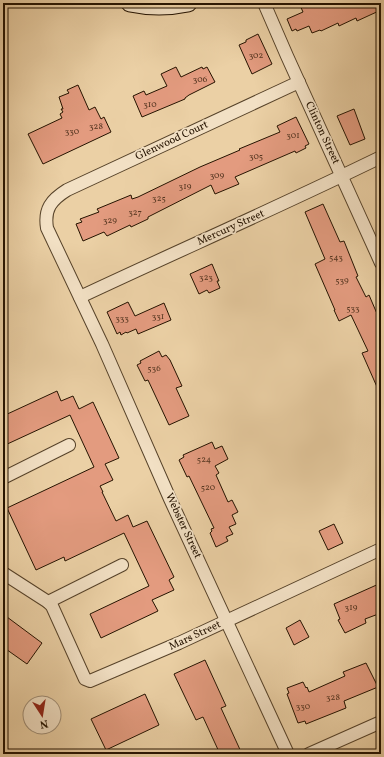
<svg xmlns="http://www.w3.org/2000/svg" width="384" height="757" viewBox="0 0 384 757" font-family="Vollkorn,serif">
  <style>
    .building { fill: #e39b7f; stroke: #251300 }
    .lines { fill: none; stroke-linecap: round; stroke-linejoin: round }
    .street-casing { stroke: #564229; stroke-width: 14 }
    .secondary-casing { stroke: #251300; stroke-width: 19 }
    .street { stroke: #f2e0c4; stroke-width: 12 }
    .secondary { stroke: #f2e0c4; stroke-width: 17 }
    .labels { text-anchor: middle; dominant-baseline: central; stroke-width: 3.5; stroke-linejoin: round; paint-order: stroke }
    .number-label { font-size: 9px; fill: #543520 }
    .street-label { font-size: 11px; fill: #251300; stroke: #f2e0c4 }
  </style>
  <rect width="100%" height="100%" fill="#ebd0a5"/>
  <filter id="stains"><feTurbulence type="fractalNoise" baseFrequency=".005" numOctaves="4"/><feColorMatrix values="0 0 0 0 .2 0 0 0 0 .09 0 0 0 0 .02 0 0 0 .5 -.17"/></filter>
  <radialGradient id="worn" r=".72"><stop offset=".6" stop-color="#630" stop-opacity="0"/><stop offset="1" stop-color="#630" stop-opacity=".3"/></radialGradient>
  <g class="building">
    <path d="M 299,3 L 381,3 L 381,10 L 357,21 L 356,18 L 339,26 L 338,23 L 321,31 L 320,30 L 312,33 L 309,26 L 297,31 L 296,29 L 292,31 L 287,19 L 303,12 Z"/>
    <path d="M 258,34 L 272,64 L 252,74 L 239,45 L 246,42 L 246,40 Z"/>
    <path d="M 176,67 L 181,77 L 202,67 L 203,69 L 207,67 L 215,82 L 189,95 L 185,98 L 185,99 L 142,117 L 133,96 L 144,91 L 146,95 L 167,86 L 161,74 Z"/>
    <path d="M 78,85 L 89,110 L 95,107 L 101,119 L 104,117 L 111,132 L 43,164 L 28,134 L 62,118 L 60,114 L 63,112 L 61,109 L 63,109 L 59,97 L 69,93 L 67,90 Z"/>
    <path d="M 354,109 L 365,139 L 350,145 L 337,116 Z"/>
    <path d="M 296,117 L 309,144 L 305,146 L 306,148 L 296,153 L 295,151 L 235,177 L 239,184 L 215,194 L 211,185 L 148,217 L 148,219 L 131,227 L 130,225 L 107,236 L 104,232 L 83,241 L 76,224 L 82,222 L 80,219 L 99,212 L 97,209 L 131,195 L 132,199 L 138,197 L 200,167 L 240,150 L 239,149 L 280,132 L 277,126 Z"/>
    <path d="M 323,204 L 340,242 L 344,241 L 358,276 L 356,277 L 366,297 L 369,295 L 381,323 L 381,396 L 362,353 L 368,351 L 351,315 L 339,321 L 334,310 L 335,310 L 315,264 L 325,259 L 305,212 Z"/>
    <path d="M 212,264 L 219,281 L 217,281 L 220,288 L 209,293 L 207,290 L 199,294 L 190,274 Z"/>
    <path d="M 128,302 L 135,316 L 164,303 L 171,320 L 138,334 L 136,329 L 127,333 L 126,332 L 121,335 L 120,332 L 117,334 L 107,312 Z"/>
    <path d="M 159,351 L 162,357 L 166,355 L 170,360 L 182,386 L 176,388 L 189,416 L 169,425 L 148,380 L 145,381 L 137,365 L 141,363 L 140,361 Z"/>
    <path d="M 57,391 L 61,401 L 73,396 L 79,409 L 93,402 L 119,458 L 105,464 L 113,480 L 100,486 L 103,492 L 102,492 L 116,521 L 128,515 L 133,527 L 147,521 L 174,577 L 169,580 L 174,590 L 152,600 L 158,611 L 101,638 L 90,614 L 149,586 L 124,533 L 65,561 L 64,557 L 36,570 L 7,508 L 94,467 L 70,415 L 3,446 L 3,416 Z"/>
    <path d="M 212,442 L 215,449 L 222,446 L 228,459 L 215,466 L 219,473 L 216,475 L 228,502 L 232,500 L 238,512 L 232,515 L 236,524 L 229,527 L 233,534 L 226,537 L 228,541 L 216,547 L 210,533 L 212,531 L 211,529 L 214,528 L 189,476 L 187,477 L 179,460 L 184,457 L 183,455 Z"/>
    <path d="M 334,524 L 343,543 L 328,550 L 319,531 Z"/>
    <path d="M 381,583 L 381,613 L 365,619 L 366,623 L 345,633 L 338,620 L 340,619 L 334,604 Z"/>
    <path d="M 3,614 L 42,643 L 27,664 L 3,647 Z"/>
    <path d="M 300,620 L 309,637 L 294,645 L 286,628 Z"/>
    <path d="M 205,660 L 226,706 L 221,708 L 242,754 L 220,754 L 203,717 L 196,720 L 174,674 Z"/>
    <path d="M 366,663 L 378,687 L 344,701 L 346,708 L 306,724 L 305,721 L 298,723 L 287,694 L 289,693 L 287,688 L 303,682 L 306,688 L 307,687 L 309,692 L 345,676 L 343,672 Z"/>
    <path d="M 145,694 L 159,725 L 106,750 L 91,719 Z"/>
  </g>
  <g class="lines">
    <defs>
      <g id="street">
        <path d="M 264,3 L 287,56 L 381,263"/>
        <path d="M 80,297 C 180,250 281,206 381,157"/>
        <path d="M 3,478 L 69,445"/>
        <path d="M 3,573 L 48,602 L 122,565"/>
        <path d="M 48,602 L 52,606 L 85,679 L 90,681 L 179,643 L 381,549"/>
        <path d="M 288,754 L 170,499 L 102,344 L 47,228 C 44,209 51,200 67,190 L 299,82"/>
        <path d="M 309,754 L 381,722"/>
      </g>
      <path id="secondary" d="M 130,3 C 149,7 169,7 188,3"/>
    </defs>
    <use href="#street" class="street-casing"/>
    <use href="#secondary" class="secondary-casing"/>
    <use href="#street" class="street"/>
    <use href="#secondary" class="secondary"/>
  </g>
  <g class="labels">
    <g class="number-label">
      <text x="256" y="55">302</text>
      <text x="200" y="79">306</text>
      <text x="150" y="104">310</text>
      <text x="96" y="126">328</text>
      <text x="72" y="131">330</text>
      <text x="293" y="135">301</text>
      <text x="256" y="156">305</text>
      <text x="217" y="175">309</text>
      <text x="185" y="186">319</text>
      <text x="159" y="198">325</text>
      <text x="135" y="212">327</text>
      <text x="110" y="220">329</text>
      <text x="336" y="257">543</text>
      <text x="206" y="277">323</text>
      <text x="342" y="280">539</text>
      <text x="353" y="308">533</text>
      <text x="158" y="316">331</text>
      <text x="122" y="318">333</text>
      <text x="154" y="368">536</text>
      <text x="204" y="459">524</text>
      <text x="208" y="487">520</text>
      <text x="351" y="607">319</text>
      <text x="333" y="697">328</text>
      <text x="303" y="706">330</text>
    </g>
    <g class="street-label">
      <text transform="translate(322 133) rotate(65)">Clinton Street</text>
      <text transform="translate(172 141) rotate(-25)">Glenwood Court</text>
      <text transform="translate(231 228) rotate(-24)">Mercury Street</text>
      <text transform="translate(183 526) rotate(65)">Webster Street</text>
      <text transform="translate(195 636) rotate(-25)">Mars Street</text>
    </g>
  </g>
  <rect width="384" height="757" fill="none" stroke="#ebd0a5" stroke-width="16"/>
  <rect x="4" y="4" width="376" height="749" fill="none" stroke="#251300" stroke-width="2"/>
  <rect x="8" y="8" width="368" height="741" fill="none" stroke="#251300"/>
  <g transform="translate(42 715) rotate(168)"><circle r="19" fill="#f2e0c4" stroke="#a08e76"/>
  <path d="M0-3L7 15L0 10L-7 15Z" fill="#8f2418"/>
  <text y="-6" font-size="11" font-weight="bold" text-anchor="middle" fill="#251300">N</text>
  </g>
  <rect width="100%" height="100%" filter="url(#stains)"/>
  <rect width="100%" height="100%" fill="url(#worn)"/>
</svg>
